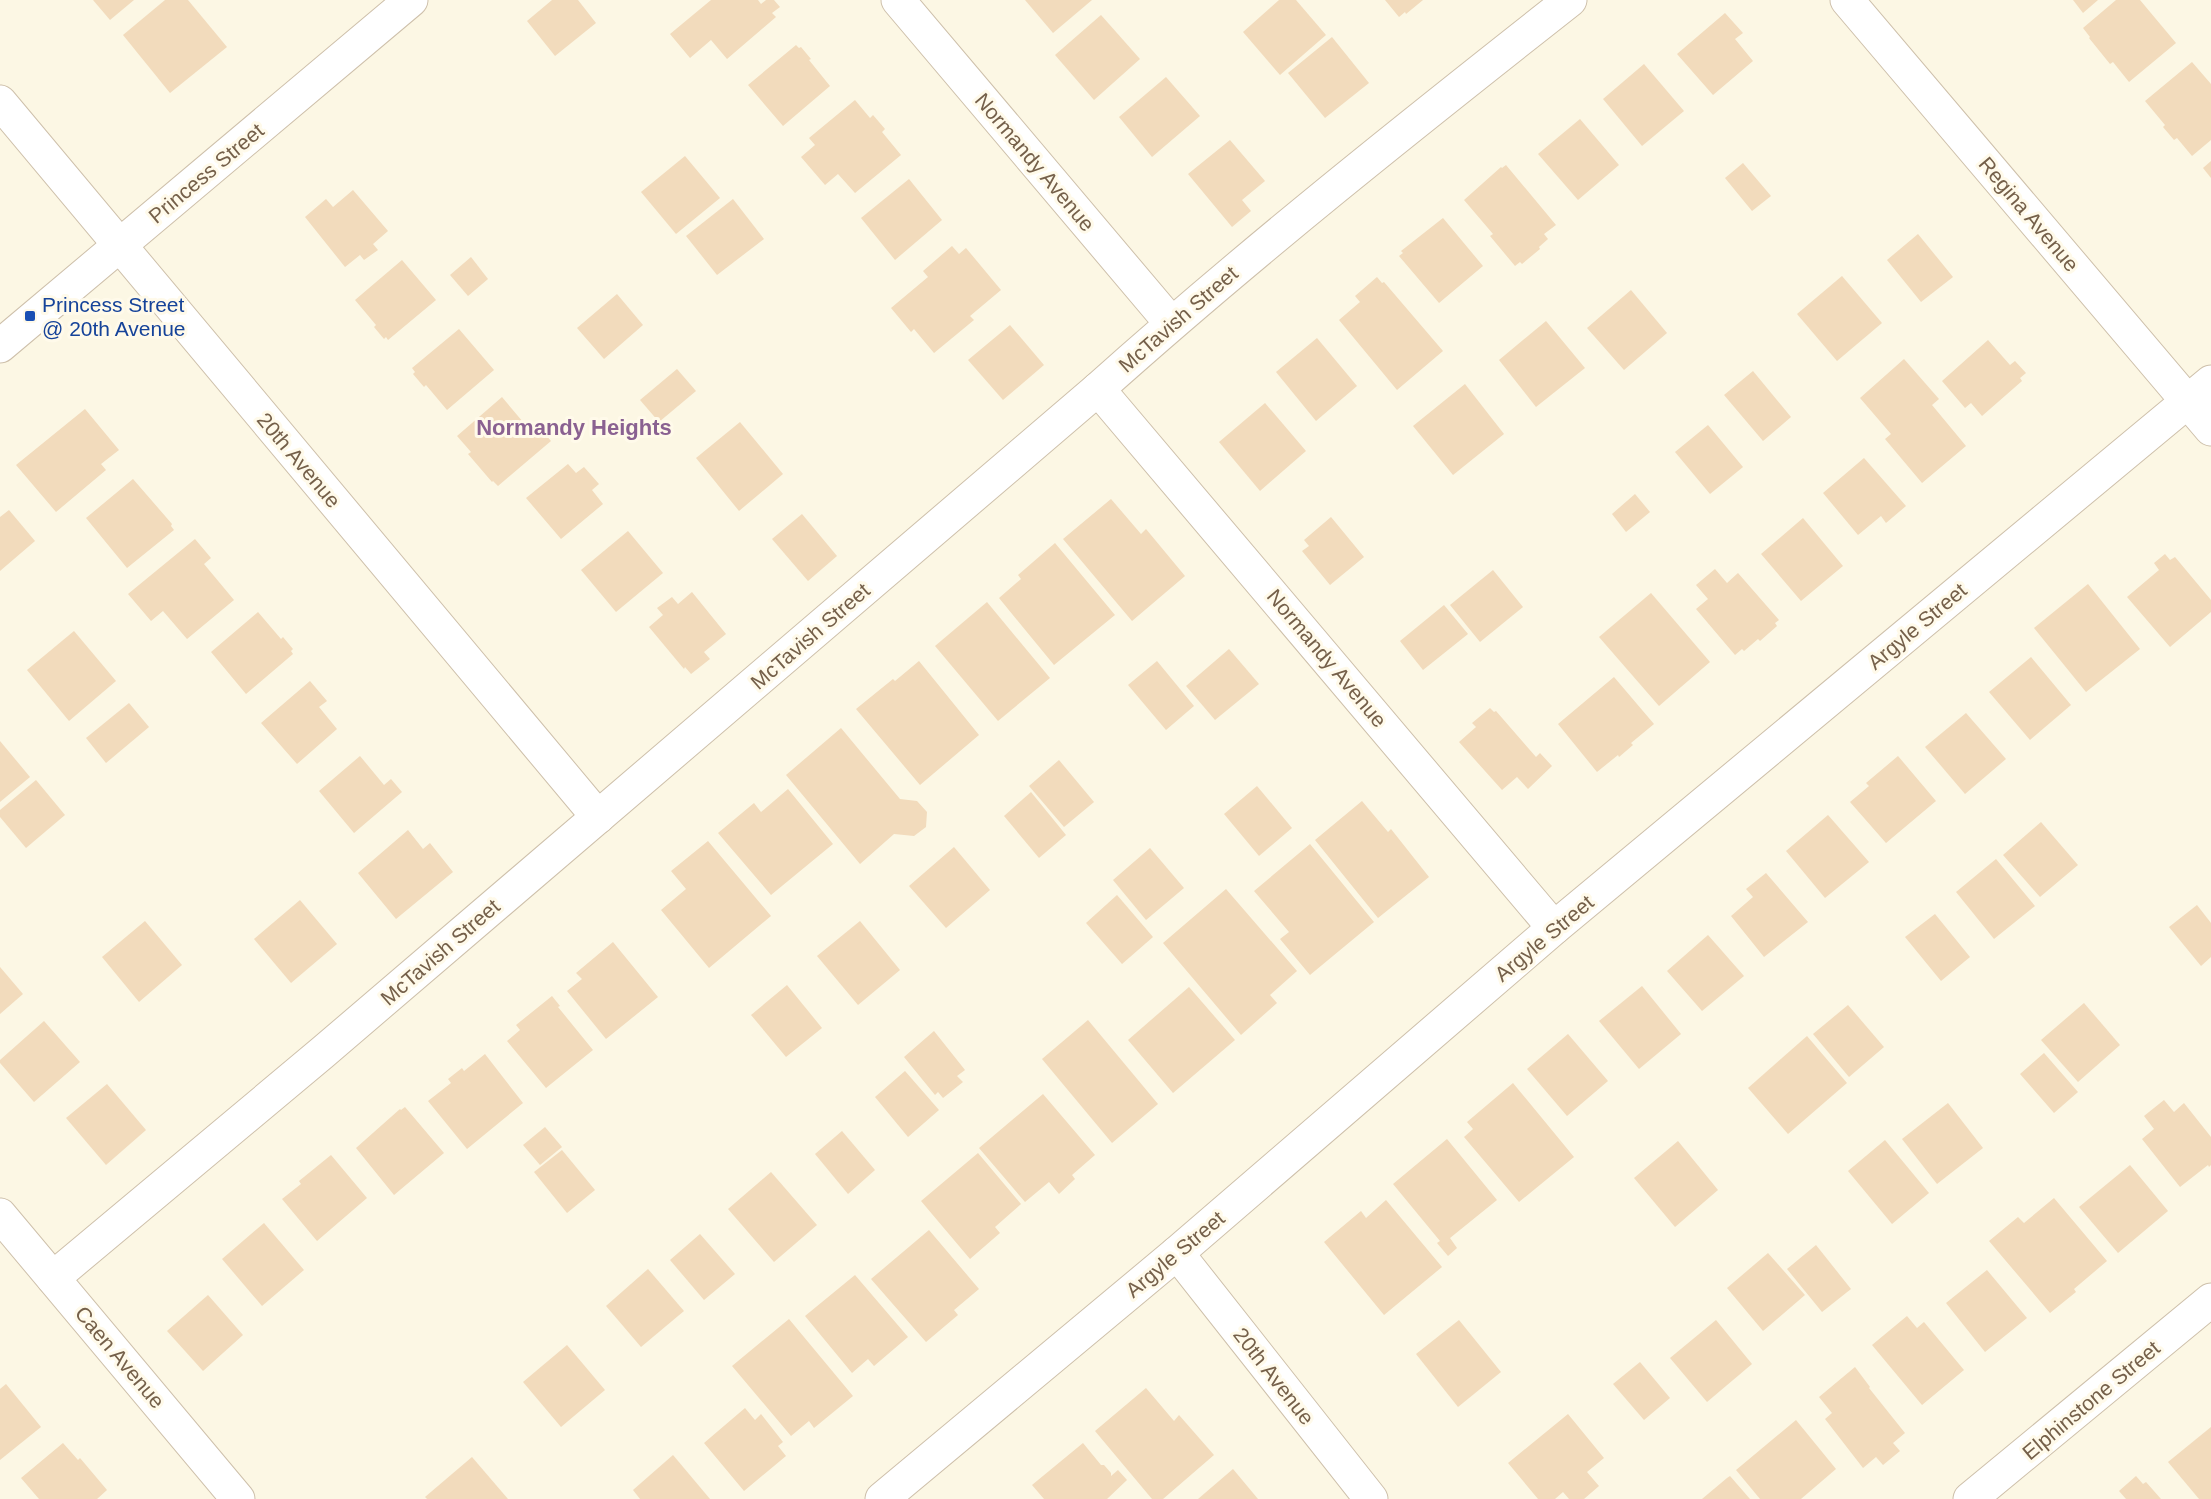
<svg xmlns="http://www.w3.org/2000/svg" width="2211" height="1499" viewBox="0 0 2211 1499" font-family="Helvetica,sans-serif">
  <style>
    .building { fill: #f2dbbc }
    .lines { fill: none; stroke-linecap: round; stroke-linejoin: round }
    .minor-casing { stroke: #cec0ab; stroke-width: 35 }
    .minor { stroke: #fff; stroke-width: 33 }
    .transit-dot { fill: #1a4fb4; stroke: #fffaea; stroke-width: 2 }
    .labels { text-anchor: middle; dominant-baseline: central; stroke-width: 6; stroke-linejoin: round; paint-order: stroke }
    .street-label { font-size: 21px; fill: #75604a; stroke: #fffaea }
    .transit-label { font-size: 21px; fill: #164399; stroke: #fffaea; text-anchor: start }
    .neighbourhood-label { font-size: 22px; font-weight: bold; fill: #8a6191; stroke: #fffaea }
  </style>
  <rect width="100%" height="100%" fill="#fcf7e4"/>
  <g class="building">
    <path d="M 93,0 L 134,0 L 110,20 Z"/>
    <path d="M 165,0 L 188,0 L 227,47 L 170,93 L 123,35 Z"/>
    <path d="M 552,0 L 578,0 L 596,23 L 555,56 L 527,21 Z"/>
    <path d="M 711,0 L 758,0 L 761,4 L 766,0 L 774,0 L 780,7 L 772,13 L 776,17 L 727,59 L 711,40 L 690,58 L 670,34 Z"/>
    <path d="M 1025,0 L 1092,0 L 1053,33 Z"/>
    <path d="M 1279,0 L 1296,0 L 1326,35 L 1280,75 L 1243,32 Z"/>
    <path d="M 1385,0 L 1423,0 L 1406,14 L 1405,12 L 1399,17 Z"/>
    <path d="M 2073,0 L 2098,0 L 2083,13 Z"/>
    <path d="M 2116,0 L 2140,0 L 2176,43 L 2129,82 L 2113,62 L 2110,64 L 2089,38 L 2090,37 L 2083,28 Z"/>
    <path d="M 1725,13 L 1743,33 L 1735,39 L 1753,61 L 1713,95 L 1677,54 Z"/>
    <path d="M 1101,15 L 1140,59 L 1094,100 L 1055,55 Z"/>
    <path d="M 1332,37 L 1369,83 L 1325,118 L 1288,73 Z"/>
    <path d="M 796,45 L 799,48 L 801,47 L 811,59 L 809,60 L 830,86 L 783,126 L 748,85 Z"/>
    <path d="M 2192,62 L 2211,84 L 2211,140 L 2192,156 L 2177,138 L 2174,140 L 2163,127 L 2165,125 L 2145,101 Z"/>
    <path d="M 1644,64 L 1684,111 L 1642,146 L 1603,99 Z"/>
    <path d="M 1166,77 L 1200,116 L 1152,157 L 1119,117 Z"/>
    <path d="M 855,100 L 870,118 L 873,115 L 885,129 L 882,132 L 901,155 L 855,193 L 838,174 L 825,185 L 801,157 L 815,145 L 809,138 Z"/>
    <path d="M 1580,119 L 1619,165 L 1578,200 L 1538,154 Z"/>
    <path d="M 1230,140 L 1265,181 L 1242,200 L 1251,211 L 1232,227 L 1188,174 Z"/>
    <path d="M 685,156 L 720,198 L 676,234 L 641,192 Z"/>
    <path d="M 2211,161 L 2211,178 L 2203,168 Z"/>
    <path d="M 1743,163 L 1771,196 L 1752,211 L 1725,178 Z"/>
    <path d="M 1506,165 L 1556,225 L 1544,234 L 1548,239 L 1539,247 L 1540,249 L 1522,264 L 1520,262 L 1515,266 L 1490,236 L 1493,234 L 1464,200 L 1501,167 L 1502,168 Z"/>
    <path d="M 909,179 L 942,220 L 895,260 L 861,218 Z"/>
    <path d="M 353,190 L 388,231 L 373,244 L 378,250 L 364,260 L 360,255 L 345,267 L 305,217 L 326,199 L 333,207 Z"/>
    <path d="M 733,199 L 764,239 L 717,275 L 686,236 Z"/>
    <path d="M 1443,218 L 1483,266 L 1439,303 L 1399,256 L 1403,253 L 1401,251 Z"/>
    <path d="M 1918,234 L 1953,277 L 1921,302 L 1887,260 Z"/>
    <path d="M 952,246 L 959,254 L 966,248 L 1001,290 L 970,316 L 974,320 L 934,353 L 914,329 L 911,332 L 891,308 L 928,277 L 923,271 Z"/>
    <path d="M 471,257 L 488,279 L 468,296 L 450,275 Z"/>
    <path d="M 402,260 L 436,300 L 388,340 L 386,337 L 384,339 L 374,327 L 376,325 L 355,300 Z"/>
    <path d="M 1842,276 L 1882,323 L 1837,361 L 1797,314 Z"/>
    <path d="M 1377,277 L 1382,283 L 1384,282 L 1443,351 L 1397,390 L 1339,320 L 1360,302 L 1355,296 Z"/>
    <path d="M 1631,290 L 1667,333 L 1624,370 L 1587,328 Z"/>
    <path d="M 617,294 L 643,325 L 604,359 L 577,328 Z"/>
    <path d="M 1546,321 L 1585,368 L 1536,407 L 1499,360 Z"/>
    <path d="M 1010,325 L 1044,365 L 1003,400 L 968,360 Z"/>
    <path d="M 459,329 L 494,370 L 447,410 L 426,385 L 424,387 L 413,374 L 415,372 L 412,368 Z"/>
    <path d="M 1317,338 L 1357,386 L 1316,421 L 1276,372 Z"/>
    <path d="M 1988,340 L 2010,365 L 2015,361 L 2026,373 L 2020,378 L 2022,381 L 1982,416 L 1971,403 L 1965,408 L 1942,381 Z"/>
    <path d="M 1904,359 L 1939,399 L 1932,405 L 1966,446 L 1922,483 L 1885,439 L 1891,434 L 1860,398 Z"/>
    <path d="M 677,369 L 696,391 L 659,422 L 640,400 Z"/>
    <path d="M 1753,371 L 1791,417 L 1763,441 L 1724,395 Z"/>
    <path d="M 1465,384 L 1504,434 L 1453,475 L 1413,426 Z"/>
    <path d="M 502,397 L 534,435 L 541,429 L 551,441 L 498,486 L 493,481 L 492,482 L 468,454 L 471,452 L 457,436 Z"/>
    <path d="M 1265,403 L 1306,451 L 1260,491 L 1219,442 Z"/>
    <path d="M 85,409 L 119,450 L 101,464 L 106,470 L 56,512 L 16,465 Z"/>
    <path d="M 740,422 L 783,474 L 739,511 L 696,458 Z"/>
    <path d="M 1708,425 L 1743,467 L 1710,494 L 1675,452 Z"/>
    <path d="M 1864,458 L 1906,506 L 1886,523 L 1881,516 L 1858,535 L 1823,493 Z"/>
    <path d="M 568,464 L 576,473 L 584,467 L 599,484 L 592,490 L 603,504 L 561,539 L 526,498 Z"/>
    <path d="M 133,479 L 172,524 L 171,526 L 174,530 L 127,568 L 86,518 Z"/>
    <path d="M 1635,494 L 1650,512 L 1626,532 L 1612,514 Z"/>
    <path d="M 1111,499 L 1141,534 L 1146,529 L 1185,576 L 1132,621 L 1063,539 Z"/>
    <path d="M 9,510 L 35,541 L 0,571 L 0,517 Z"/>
    <path d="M 802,514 L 837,556 L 808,581 L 772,539 Z"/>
    <path d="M 1331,517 L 1364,557 L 1330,585 L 1302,551 L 1309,546 L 1304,540 Z"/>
    <path d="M 1803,518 L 1843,566 L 1801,601 L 1761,554 Z"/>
    <path d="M 628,531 L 663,573 L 616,612 L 581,570 Z"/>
    <path d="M 195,539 L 211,558 L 204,564 L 234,600 L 187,639 L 163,611 L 151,621 L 128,594 Z"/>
    <path d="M 1055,543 L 1115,615 L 1054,665 L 999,598 L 1021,579 L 1018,575 Z"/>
    <path d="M 2165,554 L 2170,560 L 2175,557 L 2211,600 L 2211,612 L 2170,647 L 2127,597 L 2159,570 L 2154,563 Z"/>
    <path d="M 1715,569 L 1727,583 L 1738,573 L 1779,620 L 1775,623 L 1777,626 L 1760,641 L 1758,639 L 1744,651 L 1742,649 L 1735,655 L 1696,609 L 1708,599 L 1696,585 Z"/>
    <path d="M 1493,570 L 1523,607 L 1480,642 L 1450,605 Z"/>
    <path d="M 2088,584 L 2140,649 L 2086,692 L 2034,628 Z"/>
    <path d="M 692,592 L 726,634 L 704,652 L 710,659 L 691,674 L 685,667 L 684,669 L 649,627 L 663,615 L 657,608 L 672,597 L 678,604 Z"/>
    <path d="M 1651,593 L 1710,662 L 1659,706 L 1599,637 Z"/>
    <path d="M 987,602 L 1050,678 L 998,721 L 935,646 Z"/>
    <path d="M 1444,605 L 1468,634 L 1423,670 L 1400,641 Z"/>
    <path d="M 258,612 L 281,639 L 283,637 L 293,649 L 291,651 L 293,654 L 246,694 L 211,652 Z"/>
    <path d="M 74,631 L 116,681 L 69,721 L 27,670 Z"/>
    <path d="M 1229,649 L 1259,684 L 1215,720 L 1186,686 Z"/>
    <path d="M 2031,657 L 2071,705 L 2030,740 L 1989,692 Z"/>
    <path d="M 919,661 L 979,735 L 920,785 L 856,709 L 893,679 L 895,681 Z"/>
    <path d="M 1157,661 L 1194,706 L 1166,730 L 1128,685 Z"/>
    <path d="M 1614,677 L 1654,724 L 1631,743 L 1633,745 L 1619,757 L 1618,755 L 1597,772 L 1558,724 Z"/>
    <path d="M 310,681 L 327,701 L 319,707 L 337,729 L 297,764 L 261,723 Z"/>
    <path d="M 129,703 L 149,727 L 106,763 L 86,738 Z"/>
    <path d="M 1490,708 L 1494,712 L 1496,711 L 1536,757 L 1540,753 L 1552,766 L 1528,789 L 1517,777 L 1502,790 L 1459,742 L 1476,727 L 1472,723 Z"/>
    <path d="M 1966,713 L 2006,759 L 1965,794 L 1925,747 Z"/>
    <path d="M 841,728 L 900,799 L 917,801 L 927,812 L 926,827 L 914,836 L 894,834 L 860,864 L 786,775 Z"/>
    <path d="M 0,741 L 30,777 L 0,802 Z"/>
    <path d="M 360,756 L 384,785 L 391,779 L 402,792 L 354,833 L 319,791 Z"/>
    <path d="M 1898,756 L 1936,801 L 1886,843 L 1850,802 L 1869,786 L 1866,783 Z"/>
    <path d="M 1059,760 L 1094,802 L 1064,827 L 1029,786 Z"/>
    <path d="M 36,780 L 65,815 L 26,848 L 0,817 L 0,810 Z"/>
    <path d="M 1257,786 L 1292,828 L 1259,856 L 1224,814 Z"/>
    <path d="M 788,789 L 833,844 L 771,895 L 718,833 L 754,803 L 761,812 Z"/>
    <path d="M 1031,792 L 1066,835 L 1039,858 L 1004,816 Z"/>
    <path d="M 1362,801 L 1388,832 L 1391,829 L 1429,877 L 1378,918 L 1315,840 Z"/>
    <path d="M 1828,815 L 1869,862 L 1825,898 L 1786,851 Z"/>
    <path d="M 2041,822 L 2078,865 L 2040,897 L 2003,855 Z"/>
    <path d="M 408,830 L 423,849 L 430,843 L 453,872 L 396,919 L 358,873 Z"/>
    <path d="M 708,841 L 771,916 L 709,968 L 661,910 L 686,889 L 671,871 Z"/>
    <path d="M 1310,844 L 1374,922 L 1310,975 L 1280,939 L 1289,932 L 1254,891 Z"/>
    <path d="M 954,847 L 990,890 L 946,928 L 909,886 Z"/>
    <path d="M 1150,848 L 1184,888 L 1146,920 L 1113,880 Z"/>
    <path d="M 1996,859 L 2035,906 L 1994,939 L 1956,892 Z"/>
    <path d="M 1766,873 L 1808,922 L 1764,957 L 1731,916 L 1753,897 L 1746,889 Z"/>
    <path d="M 1226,889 L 1297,971 L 1270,995 L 1277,1003 L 1241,1035 L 1163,943 Z"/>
    <path d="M 1117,895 L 1153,937 L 1122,964 L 1086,923 Z"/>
    <path d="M 300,900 L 337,944 L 291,983 L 254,939 Z"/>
    <path d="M 2197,905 L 2211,923 L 2211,957 L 2201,966 L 2169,927 Z"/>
    <path d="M 1935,914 L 1970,957 L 1941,981 L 1905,937 Z"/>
    <path d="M 145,921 L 182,965 L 139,1002 L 102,957 Z"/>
    <path d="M 860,921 L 900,970 L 858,1005 L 817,956 Z"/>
    <path d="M 1708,935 L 1744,976 L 1702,1011 L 1667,971 Z"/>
    <path d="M 613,942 L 658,997 L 606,1039 L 567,991 L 582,979 L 576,973 Z"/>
    <path d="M 0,967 L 23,994 L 0,1014 Z"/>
    <path d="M 787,985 L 822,1028 L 786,1057 L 751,1015 Z"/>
    <path d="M 1642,986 L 1681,1034 L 1639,1069 L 1599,1021 Z"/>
    <path d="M 1189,987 L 1235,1040 L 1173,1093 L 1128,1040 Z"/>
    <path d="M 552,996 L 560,1006 L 558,1007 L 593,1050 L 546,1088 L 507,1041 L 520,1030 L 516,1025 Z"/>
    <path d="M 2084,1003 L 2120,1045 L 2078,1082 L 2041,1040 Z"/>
    <path d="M 1848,1005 L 1884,1047 L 1849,1077 L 1813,1034 Z"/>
    <path d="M 1088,1020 L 1158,1104 L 1112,1143 L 1042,1059 Z"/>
    <path d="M 44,1021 L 80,1062 L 34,1102 L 0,1063 L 0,1060 Z"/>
    <path d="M 934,1031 L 965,1070 L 957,1076 L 963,1082 L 943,1098 L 938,1092 L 935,1095 L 904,1057 Z"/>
    <path d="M 1568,1034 L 1608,1081 L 1567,1116 L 1527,1069 Z"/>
    <path d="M 1807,1036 L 1847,1083 L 1788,1134 L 1748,1088 Z"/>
    <path d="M 2044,1053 L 2078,1092 L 2054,1113 L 2020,1074 Z"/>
    <path d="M 485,1054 L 523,1103 L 467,1149 L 428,1101 L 451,1083 L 448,1079 L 462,1068 L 464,1071 Z"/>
    <path d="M 905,1071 L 939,1110 L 908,1137 L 875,1097 Z"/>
    <path d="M 1513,1083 L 1574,1157 L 1519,1202 L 1464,1137 L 1473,1129 L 1467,1122 Z"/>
    <path d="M 107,1084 L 146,1130 L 106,1165 L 66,1118 Z"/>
    <path d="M 1043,1094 L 1095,1155 L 1072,1175 L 1075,1179 L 1059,1194 L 1049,1182 L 1025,1202 L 979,1148 Z"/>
    <path d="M 2164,1100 L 2174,1112 L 2184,1103 L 2211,1137 L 2211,1165 L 2209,1167 L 2208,1165 L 2180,1187 L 2142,1139 L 2154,1129 L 2144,1116 Z"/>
    <path d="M 1948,1103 L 1983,1148 L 1937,1184 L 1902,1139 Z"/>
    <path d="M 405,1107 L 444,1153 L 394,1195 L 356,1148 L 400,1109 L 401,1110 Z"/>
    <path d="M 545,1127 L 562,1147 L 540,1165 L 523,1145 Z"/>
    <path d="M 842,1131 L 875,1170 L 848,1194 L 815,1154 Z"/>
    <path d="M 1447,1139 L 1497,1200 L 1450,1238 L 1457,1248 L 1448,1256 L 1437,1243 L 1440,1241 L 1393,1184 Z"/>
    <path d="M 1885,1140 L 1929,1193 L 1892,1224 L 1848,1171 Z"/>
    <path d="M 1678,1141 L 1718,1190 L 1675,1227 L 1634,1178 Z"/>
    <path d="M 562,1150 L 595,1190 L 567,1213 L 534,1172 Z"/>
    <path d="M 978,1153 L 1021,1204 L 995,1227 L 1000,1233 L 970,1259 L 921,1201 Z"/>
    <path d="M 331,1155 L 367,1198 L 317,1241 L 282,1199 L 301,1184 L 299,1181 Z"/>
    <path d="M 2130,1165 L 2168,1211 L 2118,1253 L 2079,1207 Z"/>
    <path d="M 771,1172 L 817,1225 L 774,1262 L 728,1209 Z"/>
    <path d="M 2054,1198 L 2107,1261 L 2074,1289 L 2076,1292 L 2050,1313 L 1989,1241 L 2018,1217 L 2024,1223 Z"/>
    <path d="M 1386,1200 L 1442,1267 L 1384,1315 L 1324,1242 L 1361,1211 L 1366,1218 Z"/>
    <path d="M 264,1223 L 304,1270 L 262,1306 L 222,1259 Z"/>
    <path d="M 929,1230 L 979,1289 L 954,1310 L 958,1315 L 926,1342 L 871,1279 Z"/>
    <path d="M 700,1234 L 735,1274 L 704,1300 L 670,1260 Z"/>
    <path d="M 1816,1245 L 1851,1289 L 1822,1312 L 1787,1269 Z"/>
    <path d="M 1768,1253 L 1805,1295 L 1763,1331 L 1727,1288 Z"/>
    <path d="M 648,1269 L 684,1311 L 641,1347 L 606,1306 Z"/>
    <path d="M 1987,1270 L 2027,1318 L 1985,1352 L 1946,1303 Z"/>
    <path d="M 855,1275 L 908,1337 L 874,1366 L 868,1359 L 852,1373 L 805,1316 Z"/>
    <path d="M 208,1295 L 243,1335 L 203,1371 L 167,1331 Z"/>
    <path d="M 1907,1316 L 1917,1328 L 1924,1322 L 1964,1370 L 1922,1405 L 1872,1345 Z"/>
    <path d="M 789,1319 L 853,1396 L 814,1428 L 809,1421 L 791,1436 L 732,1366 Z"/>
    <path d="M 1459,1320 L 1501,1372 L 1458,1407 L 1416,1354 Z"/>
    <path d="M 1716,1320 L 1752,1364 L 1707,1402 L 1670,1358 Z"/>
    <path d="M 567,1345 L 605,1390 L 561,1427 L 523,1382 Z"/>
    <path d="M 1640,1362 L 1670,1398 L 1644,1420 L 1613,1384 Z"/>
    <path d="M 1855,1367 L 1870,1387 L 1869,1388 L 1905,1433 L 1893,1443 L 1900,1451 L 1883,1465 L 1876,1457 L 1863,1468 L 1825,1419 L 1832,1413 L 1819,1397 Z"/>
    <path d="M 6,1384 L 41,1427 L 0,1460 L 0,1389 Z"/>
    <path d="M 1146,1388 L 1174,1421 L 1179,1415 L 1214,1455 L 1163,1499 L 1152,1499 L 1095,1431 Z"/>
    <path d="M 745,1408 L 755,1420 L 761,1414 L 783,1442 L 778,1446 L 786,1456 L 744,1491 L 704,1443 Z"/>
    <path d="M 1568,1414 L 1604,1458 L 1587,1472 L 1599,1486 L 1584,1499 L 1569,1499 L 1563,1492 L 1555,1499 L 1538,1499 L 1508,1463 Z"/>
    <path d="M 1796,1420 L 1836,1469 L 1801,1499 L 1760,1499 L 1736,1470 Z"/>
    <path d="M 2211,1427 L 2211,1499 L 2199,1499 L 2168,1462 Z"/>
    <path d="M 63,1443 L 78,1460 L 80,1458 L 107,1490 L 97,1499 L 39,1499 L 21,1478 Z"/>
    <path d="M 1083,1443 L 1101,1465 L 1104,1465 L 1111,1473 L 1111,1476 L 1118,1470 L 1127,1480 L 1107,1499 L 1044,1499 L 1032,1485 Z"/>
    <path d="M 673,1455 L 710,1499 L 640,1499 L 633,1490 Z"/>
    <path d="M 472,1457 L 508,1499 L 427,1499 L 425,1497 Z"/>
    <path d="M 1233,1469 L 1258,1499 L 1198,1499 Z"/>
    <path d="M 1730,1476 L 1750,1499 L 1702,1499 L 1727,1478 Z"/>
    <path d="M 2136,1476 L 2143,1484 L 2146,1482 L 2161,1499 L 2126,1499 L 2119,1491 Z"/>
  </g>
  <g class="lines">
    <defs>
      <g id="minor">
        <path d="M 898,0 L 1171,323"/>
        <path d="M 1847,0 L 2211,429"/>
        <path d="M 0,102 L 598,817"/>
        <path d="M 0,346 L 411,0"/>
        <path d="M 1098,389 L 1554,928"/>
        <path d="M 0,1215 L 238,1499"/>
        <path d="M 1177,1253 L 1371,1499"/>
        <path d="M 53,1278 L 322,1053 L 1098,389 C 1250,253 1410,126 1570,0"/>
        <path d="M 882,1499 L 1177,1253 L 1554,928 L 2211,382"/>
        <path d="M 1970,1499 L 2211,1300"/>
      </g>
    </defs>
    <use href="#minor" class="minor-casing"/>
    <use href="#minor" class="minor"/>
  </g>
  <rect class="transit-dot" x="24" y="310" width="12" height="12" rx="3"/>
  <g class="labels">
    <g class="street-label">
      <text transform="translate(1035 162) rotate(50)">Normandy Avenue</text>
      <text transform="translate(206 173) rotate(-40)">Princess Street</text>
      <text transform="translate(2029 214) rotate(50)">Regina Avenue</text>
      <text transform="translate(1178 319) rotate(-41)">McTavish Street</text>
      <text transform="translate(299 460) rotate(50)">20th Avenue</text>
      <text transform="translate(1917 626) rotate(-40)">Argyle Street</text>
      <text transform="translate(810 636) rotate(-41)">McTavish Street</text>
      <text transform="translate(1327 658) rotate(50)">Normandy Avenue</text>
      <text transform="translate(1544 938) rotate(-40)">Argyle Street</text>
      <text transform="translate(440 952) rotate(-41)">McTavish Street</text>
      <text transform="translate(1175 1254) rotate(-40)">Argyle Street</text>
      <text transform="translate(120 1357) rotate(50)">Caen Avenue</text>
      <text transform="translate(1274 1376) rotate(52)">20th Avenue</text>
      <text transform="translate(2091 1400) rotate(-40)">Elphinstone Street</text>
    </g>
    <g class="transit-label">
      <text x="42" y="304">Princess Street<tspan x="42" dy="24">@ 20th Avenue</tspan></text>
    </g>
    <g class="neighbourhood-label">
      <text x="574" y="427">Normandy Heights</text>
    </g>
  </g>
</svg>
